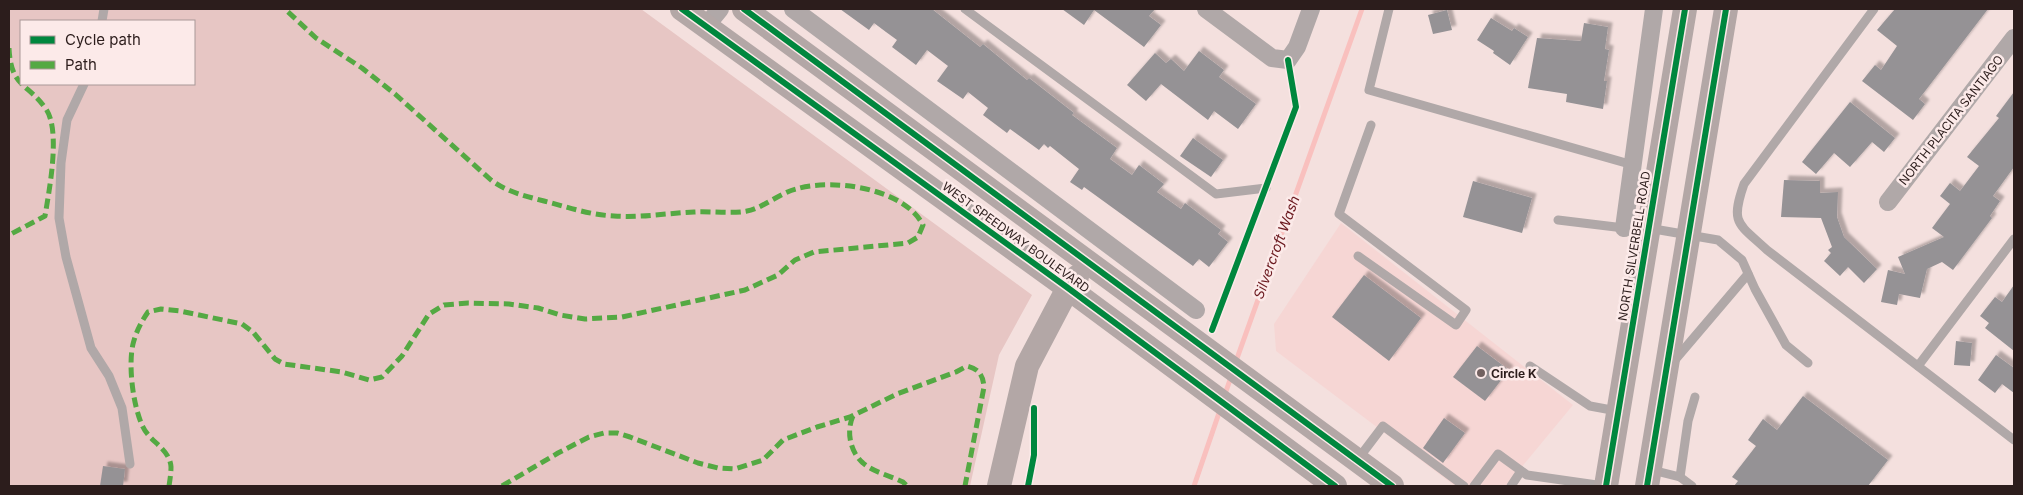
<svg xmlns="http://www.w3.org/2000/svg" width="2023" height="495" viewBox="0 0 2023 495" font-family="Inter,sans-serif">
  <style>
    .built { fill: #f6d6d4 }
    .green { fill: #e7c6c4; fill-rule: evenodd }
    .lines { fill: none; stroke-linecap: round; stroke-linejoin: round }
    .stream { stroke: #f9c0be; stroke-width: 5 }
    .building { fill: #959295; filter: url(#shadow) }
    .lane { stroke: #b0a8a8; stroke-width: 9 }
    .street { stroke: #b0a8a8; stroke-width: 18 }
    .secondary { stroke: #b3a7a6; stroke-width: 24 }
    .quiet { stroke: #54a943; stroke-width: 5; stroke-dasharray: 10 5; stroke-linecap: butt }
    .cycleway-casing { stroke: #fceae9; stroke-width: 9 }
    .cycleway { stroke: #00873e; stroke-width: 6 }
    .poi-dot { fill: #726160; stroke: #fceae9; stroke-width: 2 }
    .labels { text-anchor: middle; dominant-baseline: central; stroke-width: 5; stroke-linejoin: round; paint-order: stroke }
    .street-label { font-size: 12px; fill: #2c1d1c; stroke: #fceae9 }
    .poi-label { font-size: 12px; font-weight: bold; fill: #2c1d1c; stroke: #fceae9; text-anchor: start }
    .water-label { font-size: 14px; font-style: italic; fill: #6b191f; stroke: #fceae9 }
  </style>
  <defs>
    <filter id="shadow"><feDropShadow dx="4.5" dy="-4.5" stdDeviation="1" flood-color="#0004"/></filter>
  </defs>
  <rect width="100%" height="100%" fill="#f4e0de"/>
  <path class="built" d="M 1341,223 L 1573,405 L 1506,486 L 1455,486 L 1276,351 L 1274,324 Z"/>
  <path class="green" d="M 9,9 L 641,9 L 1032,295 L 999,355 L 970,486 L 9,486 ZM 21,21 L 194,21 L 194,84 L 21,84 Z"/>
  <g class="lines">
    <g class="stream">
      <path d="M 1235,364 L 1362,9"/>
      <path d="M 1224,397 L 1231,377"/>
      <path d="M 1194,486 L 1220,410"/>
    </g>
  </g>
  <g class="building">
    <path d="M 840,9 L 932,9 L 980,47 L 983,44 L 1027,80 L 1029,78 L 1074,113 L 1072,115 L 1117,148 L 1110,159 L 1132,175 L 1139,165 L 1164,184 L 1157,192 L 1181,209 L 1185,203 L 1221,230 L 1218,234 L 1228,242 L 1209,267 L 1199,259 L 1193,266 L 1084,187 L 1082,190 L 1070,182 L 1079,169 L 1050,146 L 1048,148 L 1044,144 L 1039,150 L 1010,129 L 1007,133 L 983,115 L 988,108 L 968,92 L 963,99 L 937,81 L 948,66 L 927,50 L 916,65 L 892,47 L 897,40 L 886,32 L 874,23 L 869,30 Z"/>
    <path d="M 1062,9 L 1155,9 L 1149,16 L 1161,25 L 1144,47 L 1094,10 L 1084,25 Z"/>
    <path d="M 1895,9 L 1988,9 L 1919,99 L 1925,104 L 1913,120 L 1862,81 L 1875,65 L 1881,70 L 1897,46 L 1877,30 Z"/>
    <path d="M 1447,10 L 1452,30 L 1433,34 L 1428,15 Z"/>
    <path d="M 1491,18 L 1512,31 L 1514,28 L 1528,37 L 1510,65 L 1493,53 L 1494,51 L 1477,40 Z"/>
    <path d="M 1584,23 L 1608,27 L 1605,49 L 1609,50 L 1604,81 L 1607,81 L 1603,109 L 1566,102 L 1567,94 L 1528,88 L 1537,38 L 1581,41 Z"/>
    <path d="M 1199,51 L 1224,70 L 1219,77 L 1256,104 L 1238,129 L 1214,111 L 1208,120 L 1161,84 L 1146,101 L 1127,85 L 1155,53 L 1166,63 L 1171,59 L 1184,71 Z"/>
    <path d="M 2014,92 L 2014,167 L 1993,196 L 2000,201 L 1990,216 L 1992,218 L 1953,270 L 1942,262 L 1927,269 L 1920,298 L 1899,294 L 1897,305 L 1881,302 L 1888,270 L 1905,274 L 1898,257 L 1944,237 L 1932,228 L 1950,204 L 1940,196 L 1950,183 L 1960,191 L 1979,166 L 1967,157 L 1999,118 L 1996,116 Z"/>
    <path d="M 1850,102 L 1895,138 L 1884,152 L 1872,142 L 1850,167 L 1834,153 L 1816,174 L 1802,162 Z"/>
    <path d="M 1193,138 L 1223,160 L 1211,177 L 1180,156 Z"/>
    <path d="M 1784,180 L 1820,181 L 1820,193 L 1838,192 L 1837,217 L 1844,237 L 1877,269 L 1864,283 L 1848,267 L 1840,276 L 1824,261 L 1831,253 L 1828,250 L 1832,247 L 1821,218 L 1781,217 Z"/>
    <path d="M 1473,181 L 1532,198 L 1522,233 L 1463,217 Z"/>
    <path d="M 1364,275 L 1421,318 L 1389,361 L 1332,317 Z"/>
    <path d="M 2014,285 L 2014,351 L 1985,328 L 1989,323 L 1980,316 L 1995,297 L 2002,302 Z"/>
    <path d="M 1956,341 L 1972,343 L 1970,366 L 1954,365 Z"/>
    <path d="M 1477,346 L 1509,370 L 1485,401 L 1453,377 Z"/>
    <path d="M 1996,355 L 2014,368 L 2014,393 L 2002,384 L 1995,393 L 1978,380 Z"/>
    <path d="M 1803,396 L 1888,460 L 1868,486 L 1734,486 L 1738,481 L 1732,477 L 1756,446 L 1748,440 L 1763,419 L 1777,430 Z"/>
    <path d="M 1444,418 L 1465,433 L 1443,463 L 1423,448 Z"/>
    <path d="M 103,466 L 125,469 L 123,486 L 100,486 Z"/>
  </g>
  <g class="lines">
    <g class="lane">
      <path d="M 965,9 L 1216,194 L 1266,188"/>
      <path d="M 1389,9 L 1369,90 L 1633,165"/>
      <path d="M 1874,9 L 1744,184 C 1730,224 1738,223 1767,250 L 2014,440"/>
      <path d="M 102,21 L 104,9"/>
      <path d="M 84,84 L 67,120 L 61,163 L 59,218 L 66,257 L 91,348 L 109,376 L 122,408 L 130,464"/>
      <path d="M 1558,220 L 1624,228 L 1648,228 L 1718,240 L 1742,260 L 1755,289 L 1786,345 L 1808,363"/>
      <path d="M 1358,256 L 1456,325 L 1466,310 L 1339,214 L 1371,125"/>
      <path d="M 1674,361 L 1748,274"/>
      <path d="M 1530,366 L 1590,406 L 1617,411"/>
      <path d="M 1918,366 L 2014,239"/>
      <path d="M 1358,459 L 1383,426 L 1464,486"/>
      <path d="M 1652,470 L 1680,477 L 1692,486"/>
      <path d="M 1680,477 L 1688,421 L 1695,397"/>
      <path d="M 1474,486 L 1498,454 L 1527,475 L 1604,486"/>
      <path d="M 1511,486 L 1521,471"/>
    </g>
    <g class="street">
      <path d="M 793,9 L 1196,310"/>
      <path d="M 1206,9 L 1272,58 L 1288,60 L 1297,47 L 1311,9"/>
      <path d="M 706,26 L 720,9"/>
      <path d="M 1888,202 L 2014,38"/>
      <path d="M 1624,228 L 1654,9"/>
    </g>
    <g class="secondary">
      <path d="M 682,9 L 1068,288 L 1335,486"/>
      <path d="M 744,9 L 1392,486"/>
      <path d="M 999,486 L 1027,366 L 1068,288 L 1077,277"/>
      <path d="M 1606,486 L 1685,9"/>
      <path d="M 1647,486 L 1726,9"/>
    </g>
    <g class="quiet">
      <path d="M 9,48 C 11,88 27,82 46,109 C 61,131 49,191 45,216 L 9,235"/>
      <path d="M 853,416 C 846,431 850,452 863,463 C 873,472 891,476 903,482 L 907,486"/>
      <path d="M 169,486 C 170,480 171,473 171,467 C 170,449 150,442 143,427 C 133,407 128,365 133,344 C 136,332 141,322 148,312 L 161,309 L 180,311 L 242,324 L 253,332 L 275,359 L 284,364 L 342,372 L 369,380 L 382,377 L 402,356 L 429,314 L 444,305 L 468,303 L 509,304 L 538,308 L 560,315 L 585,319 L 622,317 L 745,290 L 778,275 L 795,260 L 814,252 L 908,243 L 918,237 L 923,225 C 904,188 833,178 796,189 C 780,193 761,209 747,211 C 732,214 710,211 694,212 C 668,213 641,218 614,216 C 590,215 567,207 544,201 C 525,196 507,192 491,180 L 395,94 L 362,68 L 316,38 L 285,9"/>
      <path d="M 502,486 L 558,453 L 589,437 L 604,433 L 617,433 L 630,437 L 698,463 L 718,468 L 735,469 L 763,460 L 783,440 L 817,427 L 850,417 L 897,394 L 956,372 L 967,366 C 979,369 983,375 984,387 L 965,486"/>
    </g>
    <defs>
      <g id="cycleway">
        <path d="M 682,9 L 1068,288 L 1335,486"/>
        <path d="M 744,9 L 1392,486"/>
        <path d="M 1212,330 L 1296,107 L 1288,60"/>
        <path d="M 1028,486 L 1034,455 L 1034,408"/>
        <path d="M 1606,486 L 1685,9"/>
        <path d="M 1647,486 L 1726,9"/>
      </g>
    </defs>
    <use href="#cycleway" class="cycleway-casing"/>
    <use href="#cycleway" class="cycleway"/>
  </g>
  <circle class="poi-dot" cx="1481" cy="373" r="5"/>
  <g class="labels">
    <g class="street-label">
      <text transform="translate(1951 120) rotate(-52)">NORTH PLACITA SANTIAGO</text>
      <text transform="translate(1016 237) rotate(36)">WEST SPEEDWAY BOULEVARD</text>
      <text transform="translate(1634 246) rotate(-81)">NORTH SILVERBELL ROAD</text>
    </g>
    <g class="poi-label">
      <text x="1491" y="373">Circle K</text>
    </g>
    <g class="water-label">
      <text transform="translate(1276 247) rotate(-70)">Silvercroft Wash</text>
    </g>
  </g>
  <rect width="2023" height="495" fill="none" stroke="#2c1d1c" stroke-width="20"/>
  <rect x="20" y="20" width="175" height="65" fill="#fceae9" stroke="#a99897"/>
  <rect x="30" y="36" width="25" height="8" fill="#00873e" stroke="#a99897"/>
  <text x="65" y="45" font-size="15" fill="#2c1d1c">Cycle path</text>
  <rect x="30" y="61" width="25" height="8" fill="#54a943" stroke="#a99897"/>
  <text x="65" y="70" font-size="15" fill="#2c1d1c">Path</text>
</svg>
